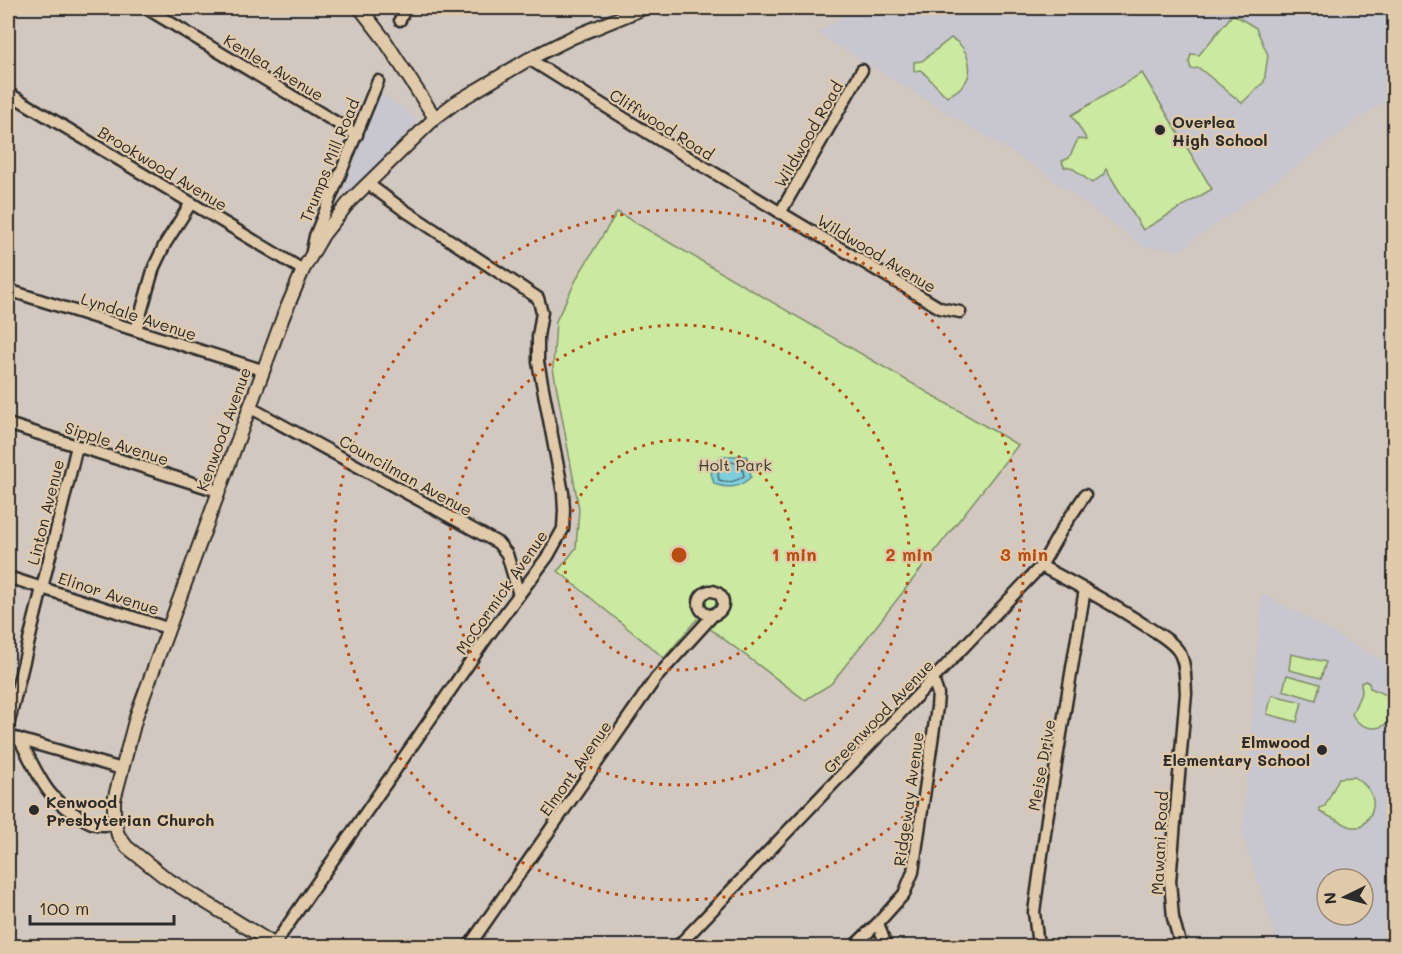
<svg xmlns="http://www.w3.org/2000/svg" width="1402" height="954" viewBox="0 0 1402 954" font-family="Mali,sans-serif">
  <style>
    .built { fill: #c8c6cf; fill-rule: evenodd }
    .green { fill: #cbe9a0; stroke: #7b8a66; stroke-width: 1.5 }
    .water { fill: #7fcedc; stroke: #5d8d95; stroke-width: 1.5 }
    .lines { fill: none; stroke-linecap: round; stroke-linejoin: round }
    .shore { stroke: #4d6c72; stroke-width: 1.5 }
    .minor-casing { stroke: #2b2b2b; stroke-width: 15 }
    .major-casing { stroke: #2b2b2b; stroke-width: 16 }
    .minor { stroke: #e1caaa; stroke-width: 10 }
    .major { stroke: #e1caaa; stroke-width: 12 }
    .ring { fill: none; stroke: #b94e14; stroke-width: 3; stroke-dasharray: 3 6 }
    .poi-dot { fill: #2b2b2b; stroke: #e1caaa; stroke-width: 2 }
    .labels { text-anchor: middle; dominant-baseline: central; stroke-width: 4.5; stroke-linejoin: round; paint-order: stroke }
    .street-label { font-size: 16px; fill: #2b2b2b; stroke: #e1caaa }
    .poi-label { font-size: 16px; font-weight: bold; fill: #2b2b2b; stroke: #e1caaa; text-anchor: start }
    .park-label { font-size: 16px; fill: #3b3e37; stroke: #e1caaa }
    .centre { fill: #b94e14; stroke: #e1caaa; stroke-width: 3 }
    .ring-label { font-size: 18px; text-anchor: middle; font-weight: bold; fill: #b94e14; stroke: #e1caaa; stroke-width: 4.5; stroke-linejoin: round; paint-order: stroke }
  </style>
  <rect width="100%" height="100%" fill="#d2c8c0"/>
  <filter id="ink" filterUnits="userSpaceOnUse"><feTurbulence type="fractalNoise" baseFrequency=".0167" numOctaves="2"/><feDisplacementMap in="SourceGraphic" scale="12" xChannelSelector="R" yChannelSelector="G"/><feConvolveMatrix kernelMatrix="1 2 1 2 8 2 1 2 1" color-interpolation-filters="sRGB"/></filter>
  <g filter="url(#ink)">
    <g class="built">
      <path d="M 856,8 L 1394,8 L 1394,94 L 1181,250 L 1144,247 L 1034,166 L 817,33 Z"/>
      <path d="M 380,93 L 413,115 L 417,120 L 412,128 L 349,194 L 343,190 Z"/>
      <path d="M 1262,593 L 1394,667 L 1394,946 L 1278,946 L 1242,833 ZM 1327,879 L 1363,879 L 1363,915 L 1327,915 Z"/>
    </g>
    <g class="green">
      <path d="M 1233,14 L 1256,28 L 1268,55 L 1264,82 L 1242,103 L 1199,68 L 1191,69 L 1189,62 L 1191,54 L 1199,55 Z"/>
      <path d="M 951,38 C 969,47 977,74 960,88 C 956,92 951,94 947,97 L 921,70 L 914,71 L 914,62 L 922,61 Z"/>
      <path d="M 1142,73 L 1212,189 L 1143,230 L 1106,169 L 1103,175 L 1092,183 L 1071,167 L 1064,167 L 1062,161 L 1069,158 L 1078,139 L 1087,140 L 1072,115 Z"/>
      <path d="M 617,212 L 1018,445 L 831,684 L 805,700 L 697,619 L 664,658 L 558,571 L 576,548 L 579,509 L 553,368 L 556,321 L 579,274 Z"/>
      <path d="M 1291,654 L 1326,662 L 1321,678 L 1289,670 Z"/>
      <path d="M 1287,675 L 1320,684 L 1316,700 L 1283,690 Z"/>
      <path d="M 1365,681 L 1369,683 L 1370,688 L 1394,698 C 1395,706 1395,715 1389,721 C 1377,734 1358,727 1352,714 L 1362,691 L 1361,683 Z"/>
      <path d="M 1272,695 L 1302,702 L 1297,722 L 1267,714 Z"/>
      <path d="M 1354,777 C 1376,790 1380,808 1361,827 L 1351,827 L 1320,812 L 1320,808 L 1325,806 L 1339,778 Z"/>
    </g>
    <path class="water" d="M 721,456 L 747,456 L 751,477 C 739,488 730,489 714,484 L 711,473 Z"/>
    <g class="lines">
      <path class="shore" d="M 726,462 L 741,463 L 744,476 C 736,482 729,483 719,480 L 718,474 Z"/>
      <defs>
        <g id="minor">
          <path d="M 146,8 L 357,135"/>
          <path d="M 400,20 L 405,8"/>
          <path d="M 529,59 L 656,138 L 940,308 L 960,312"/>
          <path d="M 8,93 L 303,270"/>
          <path d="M 780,213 L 862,70"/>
          <path d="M 312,251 L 315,236 L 378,81"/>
          <path d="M 8,290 L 262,370"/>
          <path d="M 136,330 L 154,267 L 165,244 L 191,203"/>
          <path d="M 249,407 L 498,543 L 507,554 L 519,595"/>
          <path d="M 8,424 L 218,491"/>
          <path d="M 1041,566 C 1077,585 1113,604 1146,626 C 1157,633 1172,641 1179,652 C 1186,663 1185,680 1186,693 L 1170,881 L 1173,918 L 1181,946"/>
          <path d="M 8,577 L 167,628"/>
          <circle cx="711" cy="603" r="12"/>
          <path d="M 8,726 L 77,446"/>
          <path d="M 8,736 L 122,769"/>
          <path d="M 19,739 C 36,768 44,797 75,814 C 91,824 97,827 115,824"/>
          <path d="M 274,945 L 488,636 L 548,556 L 563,529 L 564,510 L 563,493 L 538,362 L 538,337 L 542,312 L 538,298 L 401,208 L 368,184"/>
          <path d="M 469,946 L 656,678 L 715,613"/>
          <path d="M 678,946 L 1041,566 L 1062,529 L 1085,495"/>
          <path d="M 854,946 L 878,923"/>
          <path d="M 886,946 L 878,923 L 904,894 L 913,872 L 937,707 L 938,694 L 933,679"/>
          <path d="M 1038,946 L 1034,912 L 1047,819 L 1085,589"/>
        </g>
        <g id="major">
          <path d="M 360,8 L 384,39 L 435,118"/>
          <path d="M 277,946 L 166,878 L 127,847 L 118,835 L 114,820 L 114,800 L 136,717 L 283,317 L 303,270 L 323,235 L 350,201 L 435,118 L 455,103 L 529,59 L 573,37 L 644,8"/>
        </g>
      </defs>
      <use href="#minor" class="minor-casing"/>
      <use href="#major" class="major-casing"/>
      <use href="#minor" class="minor"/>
      <use href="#major" class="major"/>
    </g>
  </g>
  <g class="ring">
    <circle cx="679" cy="555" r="115"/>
    <circle cx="679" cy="555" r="230"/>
    <circle cx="679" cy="555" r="345"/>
  </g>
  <g class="poi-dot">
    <circle cx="1160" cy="130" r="6"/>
    <circle cx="1322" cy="750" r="6"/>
    <circle cx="34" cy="810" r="6"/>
  </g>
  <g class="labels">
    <g class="street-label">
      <text transform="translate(274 67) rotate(31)">Kenlea Avenue</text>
      <text transform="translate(662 124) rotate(32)">Cliffwood Road</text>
      <text transform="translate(808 134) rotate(-60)">Wildwood Road</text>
      <text transform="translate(329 160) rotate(-68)">Trumps Mill Road</text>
      <text transform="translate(163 168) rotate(31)">Brookwood Avenue</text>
      <text transform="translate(877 253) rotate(31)">Wildwood Avenue</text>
      <text transform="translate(139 316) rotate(18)">Lyndale Avenue</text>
      <text transform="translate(223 429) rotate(-70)">Kenwood Avenue</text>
      <text transform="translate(117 443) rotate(18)">Sipple Avenue</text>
      <text transform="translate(406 475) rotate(29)">Councilman Avenue</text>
      <text transform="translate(45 512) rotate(-76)">Linton Avenue</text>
      <text transform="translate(501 592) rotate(-55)">McCormick Avenue</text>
      <text transform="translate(109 593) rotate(18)">Elinor Avenue</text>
      <text transform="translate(878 716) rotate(-46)">Greenwood Avenue</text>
      <text transform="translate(1041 765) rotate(-80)">Meise Drive</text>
      <text transform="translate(575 768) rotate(-55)">Elmont Avenue</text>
      <text transform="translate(908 799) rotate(-82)">Ridgeway Avenue</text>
      <text transform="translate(1159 843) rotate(-87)">Mawani Road</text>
    </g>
    <g class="poi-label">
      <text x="1172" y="121">Overlea<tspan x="1172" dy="18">High School</tspan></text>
      <text x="1310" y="741" text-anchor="end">Elmwood<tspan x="1310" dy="18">Elementary School</tspan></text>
      <text x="46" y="801">Kenwood<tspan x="46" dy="18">Presbyterian Church</tspan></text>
    </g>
    <g class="park-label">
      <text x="735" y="464">Holt Park</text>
    </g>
  </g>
  <circle cx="679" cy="555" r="9" class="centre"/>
  <g class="ring-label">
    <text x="794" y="561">1 min</text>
    <text x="909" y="561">2 min</text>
    <text x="1024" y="561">3 min</text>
  </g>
  <rect width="1402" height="954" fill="none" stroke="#e1caaa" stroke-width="30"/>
  <rect x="15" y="15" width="1372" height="924" fill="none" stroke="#2b2b2b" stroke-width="2" filter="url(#ink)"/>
  <g transform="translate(1345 897) rotate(265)"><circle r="28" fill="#e1caaa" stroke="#988a77" stroke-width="1.5"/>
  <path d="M0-4.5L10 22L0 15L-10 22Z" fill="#2b2b2b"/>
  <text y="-9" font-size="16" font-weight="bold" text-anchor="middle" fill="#2b2b2b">N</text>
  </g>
  <path d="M30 915v9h144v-9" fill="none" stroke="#2b2b2b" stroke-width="3"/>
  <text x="39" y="915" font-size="18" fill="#2b2b2b" stroke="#e1caaa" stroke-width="4.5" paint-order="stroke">100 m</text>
</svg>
